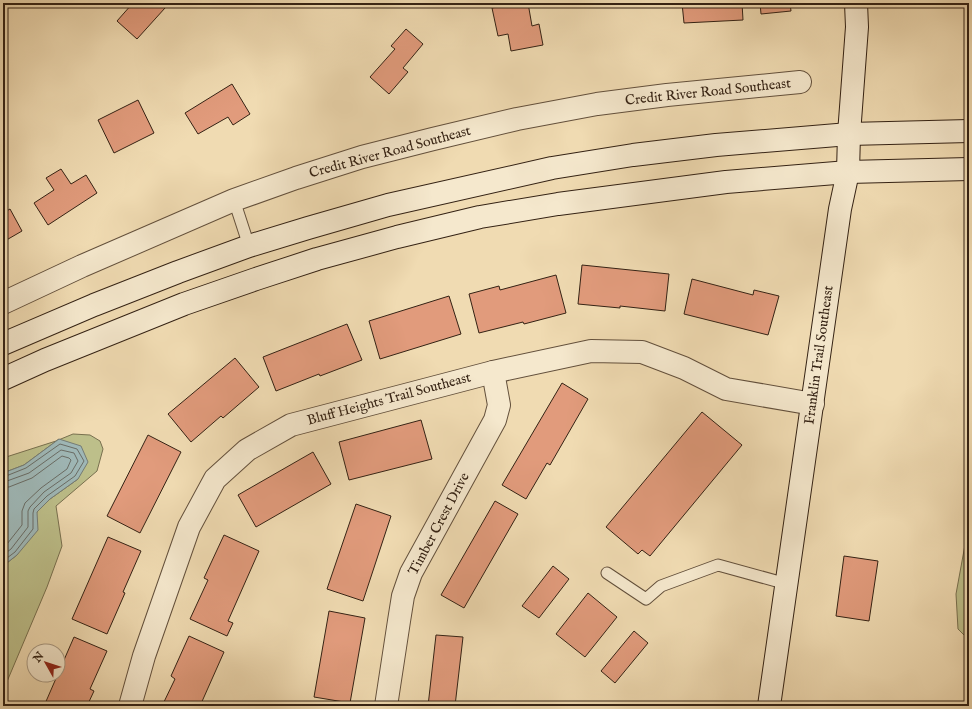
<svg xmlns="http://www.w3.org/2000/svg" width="972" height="709" viewBox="0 0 972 709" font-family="'IM FELL English',serif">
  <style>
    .green { fill: #bdbf8a; stroke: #78704f }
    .water { fill: #9fb8b7; stroke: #747c76 }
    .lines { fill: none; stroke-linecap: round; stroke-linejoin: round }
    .shore { stroke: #6a6d66; stroke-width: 1 }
    .building { fill: #e19b7c; stroke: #342214 }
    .lane-casing { stroke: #63503c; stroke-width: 13 }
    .street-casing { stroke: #63503c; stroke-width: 24 }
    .secondary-casing { stroke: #342214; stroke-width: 24 }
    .lane { stroke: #f5e8cd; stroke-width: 11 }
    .street { stroke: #f5e8cd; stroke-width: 22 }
    .secondary { stroke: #f5e8cd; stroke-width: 22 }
    .labels { text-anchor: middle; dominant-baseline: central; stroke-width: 3; stroke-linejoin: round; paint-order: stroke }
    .street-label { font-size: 14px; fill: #342214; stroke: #f5e8cd }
  </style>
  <rect width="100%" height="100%" fill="#f0dbb2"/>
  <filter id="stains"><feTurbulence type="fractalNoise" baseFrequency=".005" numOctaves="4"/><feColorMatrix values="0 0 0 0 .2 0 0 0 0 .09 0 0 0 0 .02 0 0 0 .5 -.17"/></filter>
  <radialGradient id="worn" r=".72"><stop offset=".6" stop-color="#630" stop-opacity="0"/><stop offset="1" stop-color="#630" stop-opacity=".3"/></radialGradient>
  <g class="green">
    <path d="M 73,434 L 90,435 L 100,441 L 103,449 L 97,471 L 56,506 L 62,546 L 47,587 L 3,691 L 3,566 L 17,555 L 37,512 L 50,499 L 78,479 L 59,439 L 24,465 L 3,473 L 3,458 L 56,441 Z"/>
    <path d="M 969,523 L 969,640 L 958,629 L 956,594 Z"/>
  </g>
  <g class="water">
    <path d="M 5,3 L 38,3 L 15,7 Z"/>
    <path d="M 59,439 L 81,446 L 88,462 L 78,479 L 50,499 L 37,512 L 38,530 L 17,555 L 3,566 L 3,473 L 24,465 Z"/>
  </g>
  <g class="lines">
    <g class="shore">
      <path d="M 3,476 L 6,476 L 26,468 L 60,444 L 77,449 L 84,461 L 75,476 L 47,496 L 34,509 L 33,513 L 33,529 L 15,552 L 3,561"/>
      <path d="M 3,481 L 7,481 L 29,473 L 61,450 L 74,453 L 78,461 L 71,473 L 44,492 L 30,507 L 28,511 L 28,527 L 11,549 L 3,555"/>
      <path d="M 3,487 L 9,487 L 32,478 L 62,456 L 69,458 L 71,460 L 67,469 L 41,488 L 25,503 L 22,511 L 22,525 L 7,544 L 3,547"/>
    </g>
  </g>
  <g class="building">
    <path d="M 131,3 L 159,3 L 165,8 L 137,39 L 117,21 L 132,4 Z"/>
    <path d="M 520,3 L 528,3 L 532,26 L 539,24 L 543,45 L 511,51 L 508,34 L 498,36 L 492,8 Z"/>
    <path d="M 682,3 L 742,3 L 743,20 L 684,23 Z"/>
    <path d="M 760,3 L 790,3 L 791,11 L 761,14 Z"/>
    <path d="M 406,29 L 423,44 L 403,68 L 408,72 L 389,94 L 370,77 L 395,49 L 391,46 Z"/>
    <path d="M 232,84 L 250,114 L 233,125 L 228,117 L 198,134 L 185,113 Z"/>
    <path d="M 138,100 L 154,133 L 114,153 L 98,120 Z"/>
    <path d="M 61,169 L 71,184 L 86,175 L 97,193 L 48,225 L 34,203 L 54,190 L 46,178 Z"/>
    <path d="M 10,209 L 22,231 L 3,242 L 3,213 Z"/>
    <path d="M 582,265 L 669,274 L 665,311 L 620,306 L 620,308 L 578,304 Z"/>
    <path d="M 556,275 L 566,313 L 524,324 L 523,322 L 479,333 L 469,294 L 499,286 L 500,290 Z"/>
    <path d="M 692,279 L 753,295 L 754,290 L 779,296 L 768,335 L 684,314 Z"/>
    <path d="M 449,296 L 461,334 L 380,359 L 369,321 Z"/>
    <path d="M 347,324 L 362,360 L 320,376 L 319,374 L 276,391 L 263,357 Z"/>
    <path d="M 235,358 L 259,387 L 223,418 L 221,416 L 191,442 L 168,414 Z"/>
    <path d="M 562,383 L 588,399 L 550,465 L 547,463 L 526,499 L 502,485 Z"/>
    <path d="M 702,412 L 742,445 L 650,556 L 642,550 L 638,554 L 606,527 Z"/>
    <path d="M 421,420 L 432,459 L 349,480 L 339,442 Z"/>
    <path d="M 148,435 L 181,452 L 140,533 L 107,516 Z"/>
    <path d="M 313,452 L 331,484 L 256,527 L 238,495 Z"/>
    <path d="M 495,501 L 518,514 L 464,608 L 441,595 Z"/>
    <path d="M 356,504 L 391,516 L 363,601 L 327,589 Z"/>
    <path d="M 224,535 L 259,551 L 228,621 L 233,623 L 227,636 L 190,619 L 208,580 L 204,578 Z"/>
    <path d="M 108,537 L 141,551 L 123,592 L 125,593 L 107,634 L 72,619 Z"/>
    <path d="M 844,556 L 878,561 L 869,621 L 836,616 Z"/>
    <path d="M 553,566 L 569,579 L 539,618 L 522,606 Z"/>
    <path d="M 588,593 L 617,617 L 585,657 L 556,634 Z"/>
    <path d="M 329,611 L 365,618 L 350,703 L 314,697 Z"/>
    <path d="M 634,631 L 648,643 L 615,683 L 601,671 Z"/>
    <path d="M 436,635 L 463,637 L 455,706 L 428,706 Z"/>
    <path d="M 189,636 L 224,652 L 200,706 L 162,706 L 175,679 L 171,676 Z"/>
    <path d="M 74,637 L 107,651 L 90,689 L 94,691 L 87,706 L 44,706 Z"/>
  </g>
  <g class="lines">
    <defs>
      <g id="lane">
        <path d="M 234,200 L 249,246"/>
        <path d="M 607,573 L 646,599 L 661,586 L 718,565 L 787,584"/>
      </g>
      <g id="street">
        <path d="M 3,303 L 82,266 L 234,200 L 296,178 L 362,157 L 433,139 L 517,119 L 597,104 L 667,95 L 800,82"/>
        <path d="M 130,706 L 144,656 L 189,527 L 215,479 L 247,450 L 291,425 L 493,372 L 591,351 L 642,352 L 684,368 L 726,389 L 813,404"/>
        <path d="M 386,706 L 399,621 L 403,596 L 411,573 L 495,420 L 499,405 L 493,372"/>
      </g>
      <g id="secondary">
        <path d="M 3,344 L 94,305 L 178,272 L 249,246 L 308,228 L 388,205 L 552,168 L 633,155 L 716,145 L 849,134 L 969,131"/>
        <path d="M 3,379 L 45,360 L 184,304 L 256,279 L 317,259 L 397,237 L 480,217 L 558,204 L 726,182 L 848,172 L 969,169"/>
        <path d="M 769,706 L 840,209 L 848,172 L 849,134 L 857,27 L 856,3"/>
      </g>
    </defs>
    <use href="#lane" class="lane-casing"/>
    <use href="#street" class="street-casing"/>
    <use href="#secondary" class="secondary-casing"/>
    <use href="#lane" class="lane"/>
    <use href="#street" class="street"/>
    <use href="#secondary" class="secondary"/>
  </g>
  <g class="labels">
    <g class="street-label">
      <text transform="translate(708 92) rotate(-6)">Credit River Road Southeast</text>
      <text transform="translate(390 152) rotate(-15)">Credit River Road Southeast</text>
      <text transform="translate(819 355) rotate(-82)">Franklin Trail Southeast</text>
      <text transform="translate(389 399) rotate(-15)">Bluff Heights Trail Southeast</text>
      <text transform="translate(439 524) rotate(-62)">Timber Crest Drive</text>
    </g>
  </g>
  <rect width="972" height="709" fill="none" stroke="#f0dbb2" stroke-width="16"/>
  <rect x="4" y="4" width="964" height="701" fill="none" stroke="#342214" stroke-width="2"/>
  <rect x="8" y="8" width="956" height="693" fill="none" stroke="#342214"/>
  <g transform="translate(46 663) rotate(309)"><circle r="19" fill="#f5e8cd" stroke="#a89983"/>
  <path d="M0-3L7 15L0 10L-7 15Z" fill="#8f2418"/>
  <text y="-6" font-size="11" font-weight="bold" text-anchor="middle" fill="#342214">N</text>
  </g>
  <rect width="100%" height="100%" filter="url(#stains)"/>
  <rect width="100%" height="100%" fill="url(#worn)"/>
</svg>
